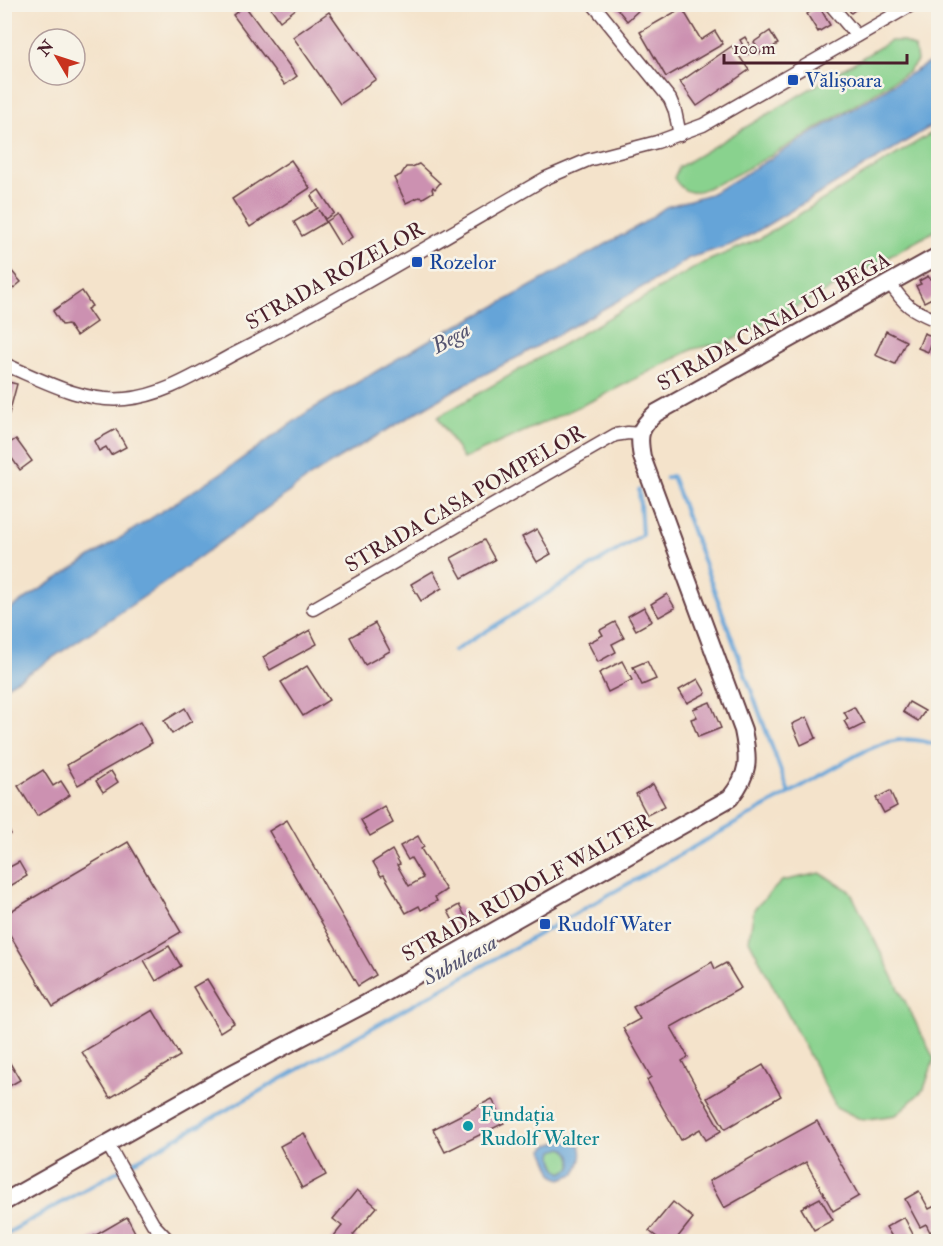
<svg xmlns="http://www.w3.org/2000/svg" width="943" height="1246" viewBox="0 0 943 1246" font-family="'IM FELL Double Pica',serif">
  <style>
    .green { fill: #89d28e; stroke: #6a785c; stroke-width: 1.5 }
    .water { fill: #65a4d8; stroke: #586282; stroke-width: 1.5; fill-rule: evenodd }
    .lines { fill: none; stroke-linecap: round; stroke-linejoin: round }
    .stream { stroke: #65a4d8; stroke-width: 4 }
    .building { fill: #cc91b1 }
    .street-casing { stroke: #643c43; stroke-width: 15 }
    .secondary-casing { stroke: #643c43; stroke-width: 20 }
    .street { stroke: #fff; stroke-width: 12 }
    .secondary { stroke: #fff; stroke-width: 16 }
    .transit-dot { fill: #1a4fb4; stroke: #f7f3e8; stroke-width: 2 }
    .culture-dot { fill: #0f9aa8; stroke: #f7f3e8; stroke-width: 2 }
    .labels { text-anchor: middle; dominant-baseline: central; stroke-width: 5; stroke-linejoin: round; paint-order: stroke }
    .transit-label { font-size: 21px; fill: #164399; stroke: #f7f3e8; text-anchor: start }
    .street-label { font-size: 21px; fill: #4a1f2b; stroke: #f7f3e8 }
    .culture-label { font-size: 21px; fill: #0d838f; stroke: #f7f3e8; text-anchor: start }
    .water-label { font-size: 22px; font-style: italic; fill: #555470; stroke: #f7f3e8 }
  </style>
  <rect width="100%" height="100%" fill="#f7f3e8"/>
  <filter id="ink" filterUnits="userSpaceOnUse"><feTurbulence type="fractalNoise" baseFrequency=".0167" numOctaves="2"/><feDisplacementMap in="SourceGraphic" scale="12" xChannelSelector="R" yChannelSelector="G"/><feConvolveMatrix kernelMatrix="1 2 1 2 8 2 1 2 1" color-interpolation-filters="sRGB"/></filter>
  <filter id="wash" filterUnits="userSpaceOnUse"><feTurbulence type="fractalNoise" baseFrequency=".008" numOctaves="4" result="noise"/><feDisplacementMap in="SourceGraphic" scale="24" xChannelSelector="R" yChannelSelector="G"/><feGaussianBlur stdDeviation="1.35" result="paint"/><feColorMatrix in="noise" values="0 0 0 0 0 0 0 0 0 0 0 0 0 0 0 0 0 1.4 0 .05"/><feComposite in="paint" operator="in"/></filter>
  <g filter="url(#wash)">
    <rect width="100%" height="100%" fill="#f4e3cb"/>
    <g class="green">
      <path d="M 890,41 L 902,41 L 915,48 L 917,61 L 908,72 C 878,90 714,196 691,192 C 683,191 678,185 674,178 L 679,167 Z"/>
      <path d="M 938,129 L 938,229 L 850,279 L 728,342 L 693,349 L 598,398 L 463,459 L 438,417 L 703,263 L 759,239 Z"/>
      <path d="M 820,873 L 850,891 L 934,1059 L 924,1089 L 896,1115 L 862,1120 L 836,1107 L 749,940 L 754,909 L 782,881 Z"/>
      <path d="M 562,1148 C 572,1151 573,1160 571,1168 L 562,1173 C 555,1167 551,1160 553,1151 Z"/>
    </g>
    <g class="water">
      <path d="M 938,57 L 938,122 L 754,233 L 730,245 L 689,258 L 669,272 L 518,357 L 458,388 L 338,459 L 311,476 L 157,588 L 37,668 L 5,687 L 5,612 L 223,472 L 309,411 L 431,339 L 492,308 L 640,225 L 666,207 L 710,194 L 727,185 Z"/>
      <path d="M 565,1140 L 580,1145 C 584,1156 580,1164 575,1174 L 561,1179 L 554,1176 L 543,1150 L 548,1145 ZM 562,1148 C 572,1151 573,1160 571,1168 L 562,1173 C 555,1167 551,1160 554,1151 Z"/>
    </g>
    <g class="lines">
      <g class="stream">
        <path d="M 666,478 L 672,476 L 789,793"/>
        <path d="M 454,651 L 642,535 L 639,490"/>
        <path d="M 4,1235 L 857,755 C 884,741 908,733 938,746"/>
      </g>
    </g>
    <g id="blocks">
      <g class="building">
        <path d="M 268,4 L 302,4 L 280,21 Z"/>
        <path d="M 845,4 L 863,4 L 851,13 Z"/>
        <path d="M 614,5 L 639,5 L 637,6 L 640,9 L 627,21 Z"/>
        <path d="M 245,6 L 297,76 L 285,85 L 233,15 Z"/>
        <path d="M 819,6 L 830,25 L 818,32 L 807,14 Z"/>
        <path d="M 682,8 L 701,40 L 715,31 L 723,44 L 666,77 L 640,32 Z"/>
        <path d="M 329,12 L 376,79 L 340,104 L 293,37 Z"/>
        <path d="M 770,31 L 778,44 L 761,54 L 754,42 Z"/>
        <path d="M 745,37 L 754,52 L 748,54 L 740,40 Z"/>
        <path d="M 732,46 L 749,70 L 697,106 L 680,82 Z"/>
        <path d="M 291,160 L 310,188 L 250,227 L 232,199 Z"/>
        <path d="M 419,164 L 440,183 L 435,189 L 433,187 L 432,189 L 433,192 L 423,198 L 419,197 L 406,203 L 394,178 L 401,175 L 406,167 L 412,167 Z"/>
        <path d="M 319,190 L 334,213 L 325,219 L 319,210 L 326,222 L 302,236 L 294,222 L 318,208 L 311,196 Z"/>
        <path d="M 338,214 L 352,237 L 340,245 L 326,222 Z"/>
        <path d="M 4,262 L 21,282 L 4,296 Z"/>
        <path d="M 937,275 L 938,295 L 924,302 L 916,286 L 921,284 L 919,281 L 928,276 L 930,279 Z"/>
        <path d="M 82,291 L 92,306 L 87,309 L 96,322 L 76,336 L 68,324 L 62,325 L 53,311 Z"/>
        <path d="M 886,331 L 906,341 L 895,364 L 875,355 Z"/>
        <path d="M 924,333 L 934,337 L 928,352 L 918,348 Z"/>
        <path d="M 4,381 L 17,384 L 9,414 L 4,413 Z"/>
        <path d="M 116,429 L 126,447 L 111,455 L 106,447 L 99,451 L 94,441 Z"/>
        <path d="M 16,439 L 32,461 L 20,470 L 4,447 Z"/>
        <path d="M 537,529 L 551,554 L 537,562 L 522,537 Z"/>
        <path d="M 484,540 L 495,560 L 462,578 L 451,558 Z"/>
        <path d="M 433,571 L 442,588 L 421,601 L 411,584 Z"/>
        <path d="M 667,594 L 675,608 L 659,617 L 651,604 Z"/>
        <path d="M 644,607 L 652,621 L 636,630 L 628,616 Z"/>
        <path d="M 615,622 L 624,638 L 612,644 L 616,652 L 598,662 L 588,643 L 603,635 L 600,630 Z"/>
        <path d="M 375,623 L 390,651 L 365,665 L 350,637 Z"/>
        <path d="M 310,630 L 317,644 L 270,670 L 263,657 Z"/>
        <path d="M 622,661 L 632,680 L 608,692 L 599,673 Z"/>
        <path d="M 647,661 L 656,679 L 642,685 L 633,667 Z"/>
        <path d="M 307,666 L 329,700 L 303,716 L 281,682 Z"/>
        <path d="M 698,679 L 706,693 L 687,703 L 679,690 Z"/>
        <path d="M 710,702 L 721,728 L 698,737 L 691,719 L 697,717 L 693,709 Z"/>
        <path d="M 909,702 L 925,711 L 918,721 L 903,712 Z"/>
        <path d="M 854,707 L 864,724 L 850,731 L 844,721 L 848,719 L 844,712 Z"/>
        <path d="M 185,708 L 192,721 L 172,734 L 164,721 Z"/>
        <path d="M 807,717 L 816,738 L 801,745 L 792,724 Z"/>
        <path d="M 140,722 L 152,743 L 78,785 L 67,765 Z"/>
        <path d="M 43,770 L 53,786 L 61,781 L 70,795 L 37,816 L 18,786 Z"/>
        <path d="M 111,771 L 118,782 L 103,792 L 96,781 Z"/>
        <path d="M 653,784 L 665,806 L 647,815 L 636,794 Z"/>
        <path d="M 890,791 L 897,806 L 884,813 L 876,798 Z"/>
        <path d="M 384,806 L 393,823 L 370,836 L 361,820 Z"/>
        <path d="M 287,820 L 376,975 L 358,986 L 269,831 Z"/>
        <path d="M 4,822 L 11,834 L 4,838 Z"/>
        <path d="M 418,836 L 424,847 L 421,849 L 446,890 L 435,897 L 437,901 L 421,910 L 419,906 L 406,913 L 384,875 L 381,876 L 373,862 L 392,850 L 400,864 L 397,865 L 409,886 L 423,878 L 411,858 L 408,860 L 400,846 Z"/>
        <path d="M 128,842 L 181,932 L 53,1007 L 4,925 L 4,915 Z"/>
        <path d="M 19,862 L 27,876 L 7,888 L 4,884 L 4,870 Z"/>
        <path d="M 459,905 L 471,926 L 459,932 L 448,911 Z"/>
        <path d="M 169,946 L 181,966 L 156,981 L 144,960 Z"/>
        <path d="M 712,962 L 715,969 L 726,963 L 741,988 L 671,1027 L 688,1057 L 682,1061 L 721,1131 L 706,1140 L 700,1129 L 681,1140 L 647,1080 L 651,1077 L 623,1028 L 640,1019 L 633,1007 Z"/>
        <path d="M 207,979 L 234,1023 L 220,1032 L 193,987 Z"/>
        <path d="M 153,1010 L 180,1056 L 110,1098 L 82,1052 Z"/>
        <path d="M 4,1053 L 20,1080 L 4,1089 Z"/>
        <path d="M 763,1065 L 781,1096 L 725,1129 L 707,1098 Z"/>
        <path d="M 492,1099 L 504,1123 L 445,1152 L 433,1129 Z"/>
        <path d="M 817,1121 L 859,1196 L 833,1211 L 806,1162 L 724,1208 L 709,1181 Z"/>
        <path d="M 304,1133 L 326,1175 L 302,1188 L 280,1146 Z"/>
        <path d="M 357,1190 L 377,1207 L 353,1235 L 362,1242 L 329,1242 L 342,1226 L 333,1219 Z"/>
        <path d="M 919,1191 L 929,1209 L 935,1206 L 938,1212 L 938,1227 L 930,1232 L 926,1224 L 920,1227 L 905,1199 Z"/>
        <path d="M 820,1198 L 833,1220 L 814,1230 L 801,1208 Z"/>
        <path d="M 673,1202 L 693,1218 L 674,1242 L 656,1242 L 658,1238 L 649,1231 Z"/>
        <path d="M 127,1217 L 140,1242 L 84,1242 Z"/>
        <path d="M 904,1217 L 917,1242 L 895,1242 L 886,1227 Z"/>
      </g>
    </g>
  </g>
  <g filter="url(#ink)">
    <use href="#blocks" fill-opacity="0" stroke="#643c43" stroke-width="1.5"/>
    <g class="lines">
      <defs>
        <g id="street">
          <path d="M 593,4 L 670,99 L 675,111 L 680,135"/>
          <path d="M 830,4 L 857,36"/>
          <path d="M 890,283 C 906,308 913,310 938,321"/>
          <path d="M 4,364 C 42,380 83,403 125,399 C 164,396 200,372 234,354 C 340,300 442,238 546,178 L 588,160 L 657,142 L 703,125 L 913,4"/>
          <path d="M 313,609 L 615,435 L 628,433 L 640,434"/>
          <path d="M 107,1143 L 153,1224 L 170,1242"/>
        </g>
        <path id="secondary" d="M 4,1202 L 229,1075 L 367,1003 L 730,798 C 750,773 749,760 743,730 L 642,457 C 638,435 639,428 656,413 L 938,256"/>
      </defs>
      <use href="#street" class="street-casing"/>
      <use href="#secondary" class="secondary-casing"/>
      <use href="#street" class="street"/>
      <use href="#secondary" class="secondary"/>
    </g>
  </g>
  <g class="transit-dot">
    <rect x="787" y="74" width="12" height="12" rx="3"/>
    <rect x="411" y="256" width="12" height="12" rx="3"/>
    <rect x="539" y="918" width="12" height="12" rx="3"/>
  </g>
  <circle class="culture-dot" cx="468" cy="1126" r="6"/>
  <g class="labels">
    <g class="transit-label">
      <text x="805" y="80">Vălișoara</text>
      <text x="429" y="262">Rozelor</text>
      <text x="557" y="924">Rudolf Water</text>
    </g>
    <g class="street-label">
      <text transform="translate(335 276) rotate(-29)">STRADA ROZELOR</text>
      <text transform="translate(774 322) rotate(-29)">STRADA CANALUL BEGA</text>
      <text transform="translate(465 499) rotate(-30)">STRADA CASA POMPELOR</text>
      <text transform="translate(527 888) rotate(-29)">STRADA RUDOLF WALTER</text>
    </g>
    <g class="culture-label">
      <text x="480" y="1114">Fundația<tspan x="480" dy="24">Rudolf Walter</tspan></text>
    </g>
    <g class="water-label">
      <text transform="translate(451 338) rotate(-30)">Bega</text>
      <text transform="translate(460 960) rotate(-29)">Subuleasa</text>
    </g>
  </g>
  <rect width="943" height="1246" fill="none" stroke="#f7f3e8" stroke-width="24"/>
  <g transform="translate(57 57) rotate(309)"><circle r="28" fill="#f7f3e8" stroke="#b29e9c" stroke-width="1.5"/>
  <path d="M0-4.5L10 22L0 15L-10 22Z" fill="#c8321e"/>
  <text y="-9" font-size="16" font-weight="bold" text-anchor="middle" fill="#4a1f2b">N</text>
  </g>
  <path d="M724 54v9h183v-9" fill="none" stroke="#4a1f2b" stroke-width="3"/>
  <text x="733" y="54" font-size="18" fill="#4a1f2b" stroke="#f7f3e8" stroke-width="4.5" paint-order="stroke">100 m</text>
</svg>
